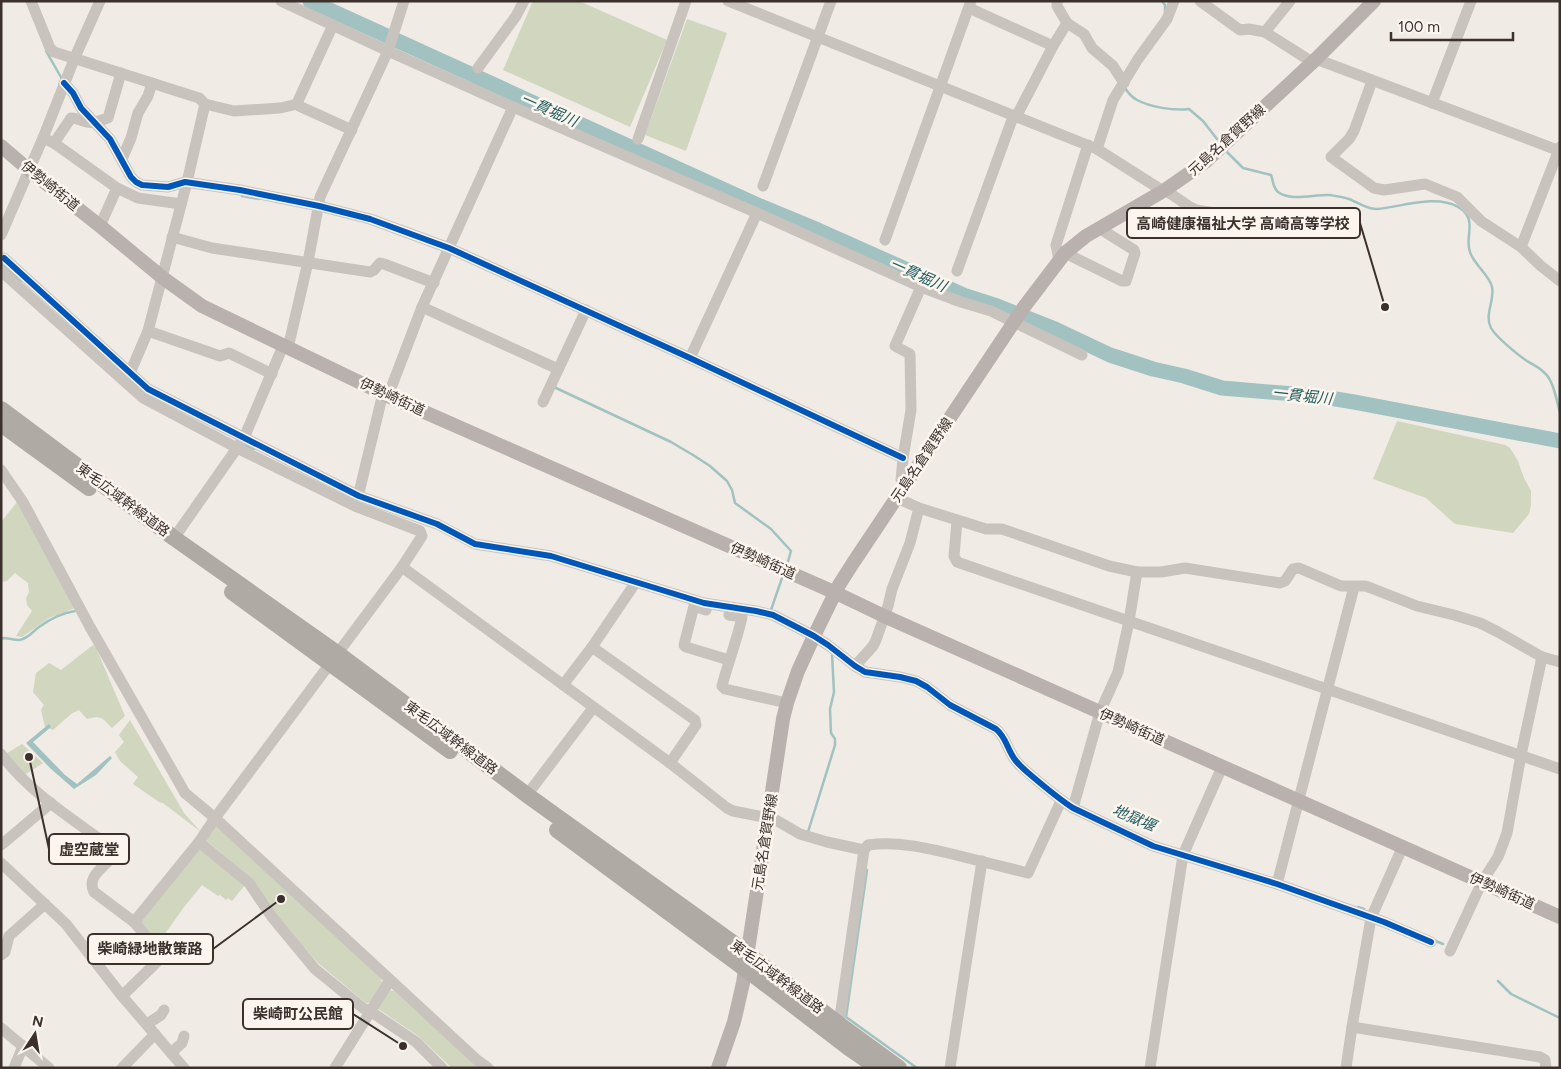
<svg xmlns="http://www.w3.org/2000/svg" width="1561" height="1069" viewBox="0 0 1561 1069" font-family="Figtree,'Noto Sans JP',sans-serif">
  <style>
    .green { fill: #d1d6bf }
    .water { fill: #a1c2c1 }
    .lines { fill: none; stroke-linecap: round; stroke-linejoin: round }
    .stream { stroke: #a1c2c1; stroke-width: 2.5 }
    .river { stroke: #a1c2c1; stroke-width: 15 }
    .minor { stroke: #c9c3be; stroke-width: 11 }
    .major { stroke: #b8b1ad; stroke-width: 14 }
    .highway { stroke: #afaaa4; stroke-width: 16 }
    .cycleway-casing { stroke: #fbf5ee; stroke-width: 9 }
    .cycleway { stroke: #0057b8; stroke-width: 6 }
    .labels { text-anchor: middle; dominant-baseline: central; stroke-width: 5; stroke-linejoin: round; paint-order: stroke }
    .street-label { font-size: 14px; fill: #3b302b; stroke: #fbf5ee }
    .water-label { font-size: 15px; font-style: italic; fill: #1f5a5e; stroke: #fbf5ee }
    .leader { fill: none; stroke: #3b302b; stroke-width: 2 }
    .callout-dot { fill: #3b302b; stroke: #fbf5ee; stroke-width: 2 }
    .callout { fill: #fbf5ee; stroke: #3b302b; stroke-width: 2 }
    .callout-label { font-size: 15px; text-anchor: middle; font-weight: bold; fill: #3b302b }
  </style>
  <rect width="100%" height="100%" fill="#f0ebe5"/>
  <g class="green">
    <path d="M 533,1 L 579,1 L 667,40 L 630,127 L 503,70 Z"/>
    <path d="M 687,19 L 727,33 L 686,151 L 645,135 Z"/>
    <path d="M 1397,421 L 1505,445 L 1510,448 L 1518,461 L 1524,478 L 1531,491 L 1531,505 L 1529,514 L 1513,533 L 1455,524 L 1426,498 L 1373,479 Z"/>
    <path d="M 17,502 L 75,608 L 49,618 L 22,637 L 16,636 L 32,611 L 27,605 L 26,598 L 29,592 L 28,583 L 15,573 L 7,581 L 1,582 L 1,522 Z"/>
    <path d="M 93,645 L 96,648 L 125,716 L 112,728 C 102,718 102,715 87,719 L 79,710 L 71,714 L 53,730 L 45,727 L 41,710 L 44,705 L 33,692 L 36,673 L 49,663 L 61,670 Z"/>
    <path d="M 130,720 L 184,813 L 201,832 L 163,803 L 159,802 L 133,784 L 138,777 L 120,761 L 115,752 L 124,742 L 119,735 Z"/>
    <path d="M 22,744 L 43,763 L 23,776 L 4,755 Z"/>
    <path d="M 214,826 L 219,827 L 380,977 L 383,985 L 369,1003 L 366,1003 L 318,963 L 279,919 L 252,879 L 207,841 L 207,838 Z"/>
    <path d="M 199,849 L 203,850 L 245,885 L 232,901 L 228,898 L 226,900 L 220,895 L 218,896 L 202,885 L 184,907 L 162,938 L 170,947 L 165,952 L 139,922 Z"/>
    <path d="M 389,990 L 394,991 L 468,1058 L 481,1068 L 452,1068 L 418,1036 L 377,1008 Z"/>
  </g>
  <path class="water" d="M 49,724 L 51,727 L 33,742 L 65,775 L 77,784 L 110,756 L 112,758 L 96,775 L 74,789 L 50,768 L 26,743 Z"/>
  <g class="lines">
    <g class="stream">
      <path d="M 1162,1 L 1165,5 L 1165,11"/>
      <path d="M 46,51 L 62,79"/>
      <path d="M 1125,88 C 1128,93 1132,97 1137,100 C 1150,107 1174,111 1189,109 L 1203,121 L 1217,139"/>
      <path d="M 1227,152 L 1243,168 L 1271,175 C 1273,180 1273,188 1278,192 C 1292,202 1314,194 1330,195 C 1336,196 1343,197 1349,199 C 1357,202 1368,210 1377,209 C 1401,207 1436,194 1458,207 C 1479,219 1464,236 1470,252 C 1474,265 1489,274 1492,287 C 1495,300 1484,315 1491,328 C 1496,337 1518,355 1527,361 C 1535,366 1546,371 1550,380 C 1555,389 1557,402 1560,413"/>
      <path d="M 242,196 L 259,199"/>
      <path d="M 1,264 L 21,281"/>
      <path d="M 555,387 L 556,388 L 671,442 L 693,455 L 710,466 L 727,481 L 732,490 L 735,503 L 771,529 L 791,551 L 787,565"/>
      <path d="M 1558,441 L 1560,434"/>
      <path d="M 243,444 L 254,449"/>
      <path d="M 771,610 L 783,575"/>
      <path d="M 1,639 L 3,638 C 8,638 14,640 19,640 C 28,639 32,632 39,627 C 50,619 62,613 75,611"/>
      <path d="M 808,832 L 835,745 L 835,739 L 831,733 L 830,709 L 834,692 L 832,654"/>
      <path d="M 867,870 L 846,1017 L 917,1068"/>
      <path d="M 1358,907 L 1364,909"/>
      <path d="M 1433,940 L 1443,944"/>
      <path d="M 1498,981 L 1511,994 L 1560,1018"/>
    </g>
    <path class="river" d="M 310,1 L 760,206 L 818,230 L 966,296 L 997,306 L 1055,329 L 1110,355 L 1153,369 L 1184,376 L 1222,388 L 1318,396 L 1354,402 L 1560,441"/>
    <g class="minor">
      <path d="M 31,1 L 50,48 L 54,52 L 199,98 L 205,104 L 187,182 L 148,331 L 130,373 L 126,377"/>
      <path d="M 281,1 L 388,51 L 513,107 L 757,213 L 921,287 L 961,302 L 991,311 L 1082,355"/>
      <path d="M 728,1 L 1097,149 L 1163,191"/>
      <path d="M 1057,1 L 1057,6 L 1067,23 L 1084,34 L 1092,48 L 1113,66 L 1124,83"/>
      <path d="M 1200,1 L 1240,30 L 1249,29 L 1265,32 L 1312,62"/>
      <path d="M 969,8 L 1053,46"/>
      <path d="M 333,25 L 298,101 L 299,106 L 352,130"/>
      <path d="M 1265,32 L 1290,1"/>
      <path d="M 1316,59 L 1560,151"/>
      <path d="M 478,68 L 516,16 L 524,1"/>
      <path d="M 1372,81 L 1354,131 L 1349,139 L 1331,157 L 1374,188 L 1384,190 L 1425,184 L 1457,197 L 1481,221 L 1521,247 L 1541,266 L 1560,281"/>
      <path d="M 64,83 L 73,93 L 81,108 L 110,139 L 131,177 L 136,182 L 142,185 L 168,187 L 185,182 L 240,190 L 319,206 L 370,219 L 449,248 L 690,358 L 903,458"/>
      <path d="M 1432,103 L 1471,1"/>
      <path d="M 205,104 L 234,111 L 280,108 L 298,104"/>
      <path d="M 1016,117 L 1053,46 L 1067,23"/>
      <path d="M 43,138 L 54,143 L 117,188 L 138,198 L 181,204"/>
      <path d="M 638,139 L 686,1"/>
      <path d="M 54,143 L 71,118 C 78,118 81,121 87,122 C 94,124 101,120 108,118 L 121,73"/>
      <path d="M 1097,149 L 1113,100 L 1138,59 L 1167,19 L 1174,1"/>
      <path d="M 122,159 L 131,138 L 138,113 L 148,96 L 152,83"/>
      <path d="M 763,186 L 831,1"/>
      <path d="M 1165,190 L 1190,207 L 1196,210 L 1233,216 L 1259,226"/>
      <path d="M 100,226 L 117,188"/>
      <path d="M 1,235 L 43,138 L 75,57 L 100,1"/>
      <path d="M 172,237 L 212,248 L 370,272 L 374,270 L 380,263 L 384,264 L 434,283"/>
      <path d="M 885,240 L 971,1"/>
      <path d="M 1521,247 L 1560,147"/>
      <path d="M 1065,253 L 1122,281 L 1126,281 L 1135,253 L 1134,250 L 1099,228"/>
      <path d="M 4,258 L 148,389 L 359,496 L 437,524 L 475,544 L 551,556 L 704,603 L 756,611 L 773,615 L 814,636 L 828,645 L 855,666 L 865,672 L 900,677 L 916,681 L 927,687 L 950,705 L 996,729 C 1007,738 1007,750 1016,761 C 1021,767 1027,772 1033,777 C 1046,788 1059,799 1073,808 L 1153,846 L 1277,884 L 1384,922 L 1431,942"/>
      <path d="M 1059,260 L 1056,245 L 1088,145"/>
      <path d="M 1,271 L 143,398 L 237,448 L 355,506 L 420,531 L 422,536 L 402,567 L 215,818 L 199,842 L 134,922 L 163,956 L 122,996"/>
      <path d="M 957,271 L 1013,117"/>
      <path d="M 422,307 L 558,369"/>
      <path d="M 148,331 L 220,356 L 229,353 L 272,374"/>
      <path d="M 288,348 L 308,262 L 320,197 L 388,51 L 404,1"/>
      <path d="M 690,358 L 757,213"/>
      <path d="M 388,396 L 422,307 L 513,107"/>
      <path d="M 543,402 L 586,310"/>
      <path d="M 1,470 L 23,502 L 90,627 L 185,793 L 215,818 L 477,1060 L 488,1068"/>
      <path d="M 905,486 L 901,480 L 903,458 L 911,410 L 910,354 L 895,346 L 921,287"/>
      <path d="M 897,498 L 919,508 L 986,529 L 1002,529 L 1109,566 L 1137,572 L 1161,572 L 1185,568 L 1280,583 L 1285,581 L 1293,569 L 1299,568 L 1341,586 L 1365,586 L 1371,588 L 1417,606 L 1454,615 L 1480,623 L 1498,632 L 1542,657 L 1560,662"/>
      <path d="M 357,501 L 383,393"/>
      <path d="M 957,521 L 954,556 L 957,562 L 1560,769"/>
      <path d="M 174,538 L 244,438 L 283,346"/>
      <path d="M 402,567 L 670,763 L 727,808 L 733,811 L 774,819 L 800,834 L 827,842 L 864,850 L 868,845 C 898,841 927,848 956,855 C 980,861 1004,867 1028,873 L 1061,801"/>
      <path d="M 706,610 L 694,606 L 684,645 L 686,647 L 729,660"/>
      <path d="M 729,615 L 742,617 C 737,640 728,663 722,686 L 725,689 L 787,703"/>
      <path d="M 592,647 L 695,720 L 696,725 L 670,763"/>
      <path d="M 855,666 L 873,646 L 876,640 L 888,606 L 892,589 L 910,543 L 919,508"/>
      <path d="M 563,685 L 592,647 L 636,582"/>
      <path d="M 1,754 C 29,792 71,818 108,845 L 113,853 L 113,856 C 104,868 86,876 94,892 L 134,922"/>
      <path d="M 527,795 L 593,708"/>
      <path d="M 1073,808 L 1100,712 L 1118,672 L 1129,621 L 1137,572"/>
      <path d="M 199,842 L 249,883 L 272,917 L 315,969 L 363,1008 L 370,1011 L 416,1042 L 442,1068"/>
      <path d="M 1,845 L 51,803"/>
      <path d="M 1,863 L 66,924 L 122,996 L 184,1068"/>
      <path d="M 1277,884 L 1354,587"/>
      <path d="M 1450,951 L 1482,882 L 1498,857 L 1507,833 L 1521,755 L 1542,657"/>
      <path d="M 1,955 L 5,952 L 9,936 L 45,904"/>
      <path d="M 147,1024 L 161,1015 L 164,1010"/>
      <path d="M 839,1024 L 864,850"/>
      <path d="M 1352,1027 L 1540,1057 L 1545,1060 L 1546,1068"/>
      <path d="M 1,1028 L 49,1068"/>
      <path d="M 171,1053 L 182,1043 L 184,1036"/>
      <path d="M 14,1068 L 23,1046"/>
      <path d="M 122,1068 L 155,1034"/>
      <path d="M 335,1068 L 390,980"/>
      <path d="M 950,1068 L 982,861"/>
      <path d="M 1150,1068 L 1183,855 L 1222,767"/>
      <path d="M 1346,1068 L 1352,1027 L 1371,918 L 1403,846"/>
    </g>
    <g class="major">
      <path d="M 1,146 L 29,170 L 100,226 L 163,278 L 202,306 L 388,396 L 836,593 L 884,616 L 1560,917"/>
      <path d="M 718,1068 L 734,1022 L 743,983 L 783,719 L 787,703 L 798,671 L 814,636 L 839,585 L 853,563 L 1024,307 L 1065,253 L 1086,236 L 1165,190 L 1205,162 L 1316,59 L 1374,1"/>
    </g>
    <g class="highway">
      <path d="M 1,409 L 174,538 L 337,653 L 527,795 L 732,942 L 839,1024 L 899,1068"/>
      <path d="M 1,424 L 89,488"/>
      <path d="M 232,592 L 450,751"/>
      <path d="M 557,830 L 760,980 L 850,1049 L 878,1068"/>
    </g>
    <defs>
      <g id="cycleway">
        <path d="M 64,83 L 73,93 L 81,108 L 110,139 L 131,177 L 136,182 L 142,185 L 168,187 L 185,182 L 240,190 L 319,206 L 370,219 L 449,248 L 690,358 L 903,458"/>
        <path d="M 4,258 L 148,389 L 359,496 L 437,524 L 475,544 L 551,556 L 704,603 L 756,611 L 773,615 L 814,636 L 828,645 L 855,666 L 865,672 L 900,677 L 916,681 L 927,687 L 950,705 L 996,729 C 1007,738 1007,750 1016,761 C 1021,767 1027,772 1033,777 C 1046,788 1059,799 1073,808 L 1153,846 L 1277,884 L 1384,922 L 1431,942"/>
      </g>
    </defs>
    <use href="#cycleway" class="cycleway-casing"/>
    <use href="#cycleway" class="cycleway"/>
  </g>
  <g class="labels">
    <g class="street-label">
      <text transform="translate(1227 140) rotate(-42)">元島名倉賀野線</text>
      <text transform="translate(50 186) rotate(39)">伊勢崎街道</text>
      <text transform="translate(392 397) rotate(25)">伊勢崎街道</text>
      <text transform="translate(922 460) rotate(-56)">元島名倉賀野線</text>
      <text transform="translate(123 500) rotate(37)">東毛広域幹線道路</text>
      <text transform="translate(763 561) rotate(24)">伊勢崎街道</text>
      <text transform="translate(1132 727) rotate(24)">伊勢崎街道</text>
      <text transform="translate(451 738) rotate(37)">東毛広域幹線道路</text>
      <text transform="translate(765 842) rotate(-81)">元島名倉賀野線</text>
      <text transform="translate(1502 891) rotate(24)">伊勢崎街道</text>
      <text transform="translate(777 977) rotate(37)">東毛広域幹線道路</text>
    </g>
    <g class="water-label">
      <text transform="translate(549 110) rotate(24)">一貫堀川</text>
      <text transform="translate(918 275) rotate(24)">一貫堀川</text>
      <text transform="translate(1302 396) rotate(6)">一貫堀川</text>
      <text transform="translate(1134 818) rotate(23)">地獄堰</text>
    </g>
  </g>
  <path class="leader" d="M1385 307L1360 223M29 757L49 849M281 899L213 949M403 1046L353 1014"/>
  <g class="callout-dot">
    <circle cx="1385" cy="307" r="5"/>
    <circle cx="29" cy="757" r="5"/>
    <circle cx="281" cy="899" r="5"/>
    <circle cx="403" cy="1046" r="5"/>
  </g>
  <g class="callout">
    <rect x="1127" y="208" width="233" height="30" rx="5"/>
    <rect x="49" y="834" width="80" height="30" rx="5"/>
    <rect x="88" y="934" width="125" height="30" rx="5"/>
    <rect x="243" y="999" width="110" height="30" rx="5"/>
  </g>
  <g class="callout-label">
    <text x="1243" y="229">高崎健康福祉大学 高崎高等学校</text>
    <text x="89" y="855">虚空蔵堂</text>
    <text x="150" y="954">柴崎緑地散策路</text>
    <text x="298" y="1019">柴崎町公民館</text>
  </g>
  <rect width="1561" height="1069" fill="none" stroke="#3b302b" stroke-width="5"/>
  <g transform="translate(35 1034) rotate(12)" stroke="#fbf5ee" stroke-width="4" paint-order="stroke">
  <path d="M0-4L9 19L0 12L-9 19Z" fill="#3b302b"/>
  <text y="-8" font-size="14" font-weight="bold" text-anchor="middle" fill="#3b302b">N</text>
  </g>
  <path d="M1391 32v8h122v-8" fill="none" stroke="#3b302b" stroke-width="2.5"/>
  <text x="1398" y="32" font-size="15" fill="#3b302b" stroke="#fbf5ee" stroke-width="4" paint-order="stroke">100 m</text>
</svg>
